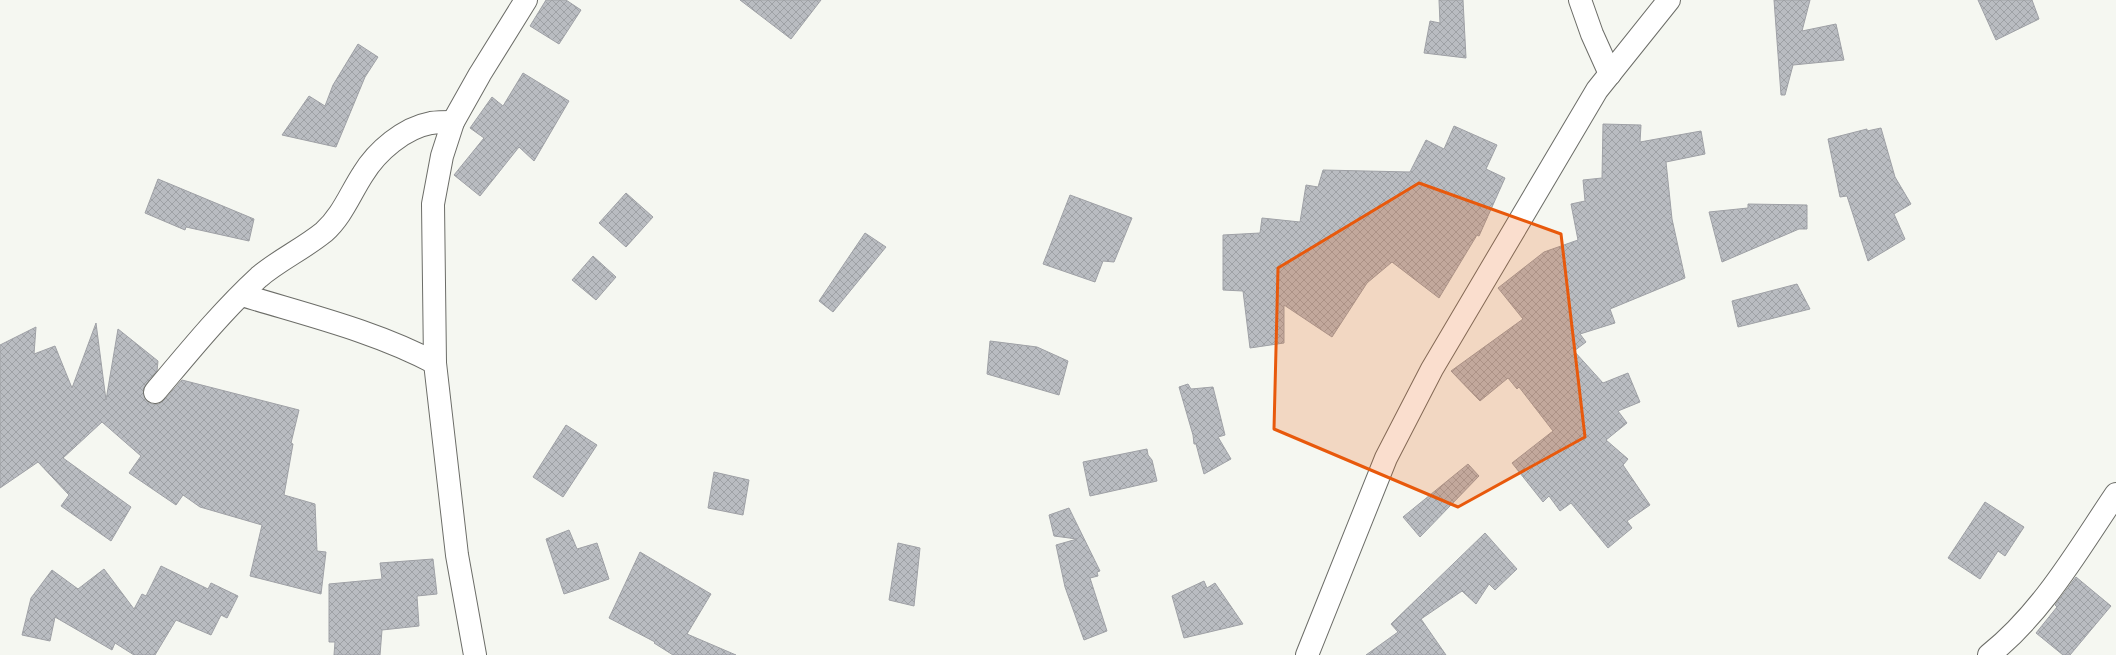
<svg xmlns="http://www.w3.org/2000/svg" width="2116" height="655" viewBox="0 0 2116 655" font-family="'DejaVu Sans',sans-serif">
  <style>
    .building { fill: url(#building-cross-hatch); stroke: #9fa1a6 }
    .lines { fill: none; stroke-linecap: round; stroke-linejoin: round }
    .minor-casing { stroke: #6c6d68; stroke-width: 24 }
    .minor { stroke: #fff; stroke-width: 22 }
    .marked { fill: #e8590c; fill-opacity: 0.2; stroke: #e8590c; stroke-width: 3; stroke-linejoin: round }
  </style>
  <defs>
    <pattern id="building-cross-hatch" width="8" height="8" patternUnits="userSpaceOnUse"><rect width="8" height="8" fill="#b9bcc1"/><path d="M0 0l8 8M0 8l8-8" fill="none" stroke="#9ea1a5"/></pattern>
  </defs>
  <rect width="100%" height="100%" fill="#f5f7f1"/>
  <g class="building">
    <path d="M 546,0 L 566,0 L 581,10 L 559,44 L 530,26 Z"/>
    <path d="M 740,0 L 821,0 L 791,39 Z"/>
    <path d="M 1439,0 L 1463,0 L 1466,58 L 1424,53 L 1430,21 L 1440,23 Z"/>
    <path d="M 1774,0 L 1810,0 L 1802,31 L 1836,24 L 1844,60 L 1793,65 L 1785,95 L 1781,95 Z"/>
    <path d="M 1978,0 L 2032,0 L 2039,19 L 1996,40 Z"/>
    <path d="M 358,44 L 378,57 L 365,77 L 336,147 L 282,135 L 309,96 L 325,106 L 333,85 Z"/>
    <path d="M 523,73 L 569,101 L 534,161 L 519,147 L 480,196 L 454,175 L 484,138 L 470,128 L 492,97 L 503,106 Z"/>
    <path d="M 1603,124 L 1641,125 L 1640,142 L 1701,131 L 1705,154 L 1666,162 L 1672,219 L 1685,278 L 1610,309 L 1615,323 L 1580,334 L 1586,342 L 1574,351 L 1603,383 L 1628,373 L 1640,402 L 1618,411 L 1627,423 L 1606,440 L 1628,459 L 1623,465 L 1650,505 L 1627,521 L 1632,528 L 1608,548 L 1571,503 L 1560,511 L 1549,496 L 1543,502 L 1512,463 L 1553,431 L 1519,387 L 1517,389 L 1508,378 L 1480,401 L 1451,371 L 1523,319 L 1498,288 L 1544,252 L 1578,240 L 1571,204 L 1585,201 L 1583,180 L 1602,178 Z"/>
    <path d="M 1454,126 L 1497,145 L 1486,169 L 1505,178 L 1479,236 L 1477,235 L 1439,298 L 1392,262 L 1367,283 L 1332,337 L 1284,305 L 1284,343 L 1250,348 L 1243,291 L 1223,290 L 1223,235 L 1260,233 L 1262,218 L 1300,222 L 1306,185 L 1318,187 L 1323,170 L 1410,172 L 1426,140 L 1444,149 Z"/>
    <path d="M 1881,128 L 1895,177 L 1911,204 L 1894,214 L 1905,239 L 1868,261 L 1847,196 L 1840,197 L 1828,139 L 1867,129 L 1867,131 Z"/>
    <path d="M 158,179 L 254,219 L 249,241 L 186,227 L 185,230 L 145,213 Z"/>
    <path d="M 626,193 L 653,217 L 626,247 L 599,223 Z"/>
    <path d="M 1070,195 L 1132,218 L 1114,262 L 1103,261 L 1095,282 L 1043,264 Z"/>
    <path d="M 1748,204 L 1807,205 L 1807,229 L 1799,229 L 1722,262 L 1709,212 L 1748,208 Z"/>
    <path d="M 865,233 L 886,247 L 833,312 L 819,301 Z"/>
    <path d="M 593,256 L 616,277 L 596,300 L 572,280 Z"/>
    <path d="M 1797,284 L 1810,309 L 1738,327 L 1732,301 Z"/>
    <path d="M 96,323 L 106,400 L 118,329 L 158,361 L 157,371 L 143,390 L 147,401 L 152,404 L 159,404 L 164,400 L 182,380 L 299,410 L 291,443 L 293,444 L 284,495 L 315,504 L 317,551 L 326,552 L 321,594 L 250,576 L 262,525 L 200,507 L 183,495 L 176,505 L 129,473 L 141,456 L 102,422 L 63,458 L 131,507 L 111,541 L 61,506 L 69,495 L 38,462 L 0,488 L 0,345 L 36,327 L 34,354 L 55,346 L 72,388 Z"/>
    <path d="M 990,341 L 1037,347 L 1068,361 L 1059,395 L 987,374 Z"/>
    <path d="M 1188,384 L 1191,389 L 1213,387 L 1225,435 L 1218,437 L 1231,459 L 1204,474 L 1196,444 L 1194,444 L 1193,435 L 1179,387 Z"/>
    <path d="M 566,425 L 597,445 L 563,497 L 533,477 Z"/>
    <path d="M 1147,449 L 1148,455 L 1152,460 L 1157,481 L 1090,496 L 1083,462 Z"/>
    <path d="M 1468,464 L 1479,476 L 1420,537 L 1403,517 Z"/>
    <path d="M 714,472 L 749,480 L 743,515 L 708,508 Z"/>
    <path d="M 1985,502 L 2024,527 L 2005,556 L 1998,551 L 1980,579 L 1948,558 Z"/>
    <path d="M 1069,508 L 1100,571 L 1097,572 L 1098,576 L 1090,578 L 1107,631 L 1084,640 L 1065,587 L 1056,545 L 1077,539 L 1054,536 L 1049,515 Z"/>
    <path d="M 569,530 L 577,549 L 597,543 L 609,579 L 564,594 L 546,539 Z"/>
    <path d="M 1485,533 L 1517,569 L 1495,590 L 1489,584 L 1476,604 L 1462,591 L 1421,619 L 1446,655 L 1366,655 L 1398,632 L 1391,624 Z"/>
    <path d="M 898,543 L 920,548 L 914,606 L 889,600 Z"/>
    <path d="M 640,552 L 711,594 L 687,634 L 736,655 L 673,655 L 654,643 L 655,642 L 609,618 Z"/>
    <path d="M 433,559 L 437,594 L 417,596 L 419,626 L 382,630 L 380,655 L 334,655 L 335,642 L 329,642 L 329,584 L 382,579 L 380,563 Z"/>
    <path d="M 161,566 L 208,589 L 211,583 L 238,596 L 227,618 L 221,615 L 211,635 L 176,620 L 155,655 L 134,655 L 115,643 L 112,650 L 55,617 L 50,641 L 22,635 L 31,598 L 52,570 L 78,589 L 104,569 L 134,609 L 142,594 L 146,596 Z"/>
    <path d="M 2076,577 L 2111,606 L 2070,655 L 2063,655 L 2036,633 L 2057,607 L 2055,605 Z"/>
    <path d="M 1204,581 L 1207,588 L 1215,583 L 1243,624 L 1184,638 L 1172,596 Z"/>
  </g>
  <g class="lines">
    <defs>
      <g id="minor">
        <path d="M 1580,0 L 1592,34 L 1610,74"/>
        <path d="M 242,295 C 307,315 375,331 435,363"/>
        <path d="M 155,392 C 188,353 221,312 259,277 C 279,260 303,249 324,232 C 342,216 350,194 363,174 C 377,151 404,128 431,123 C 438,122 446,122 453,122"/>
        <path d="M 475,655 L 457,555 L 435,363 L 433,204 L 442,156 L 453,122 L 480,74 L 526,0"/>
        <path d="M 1307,655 L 1386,458 L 1432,369 L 1597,90 L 1669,0"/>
        <path d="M 1989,655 C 2043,612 2078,550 2116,494"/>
      </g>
    </defs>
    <use href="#minor" class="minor-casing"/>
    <use href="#minor" class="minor"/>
  </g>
  <path class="marked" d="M 1419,183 L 1561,234 L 1585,437 L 1458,507 L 1274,429 L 1278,268 Z"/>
</svg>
